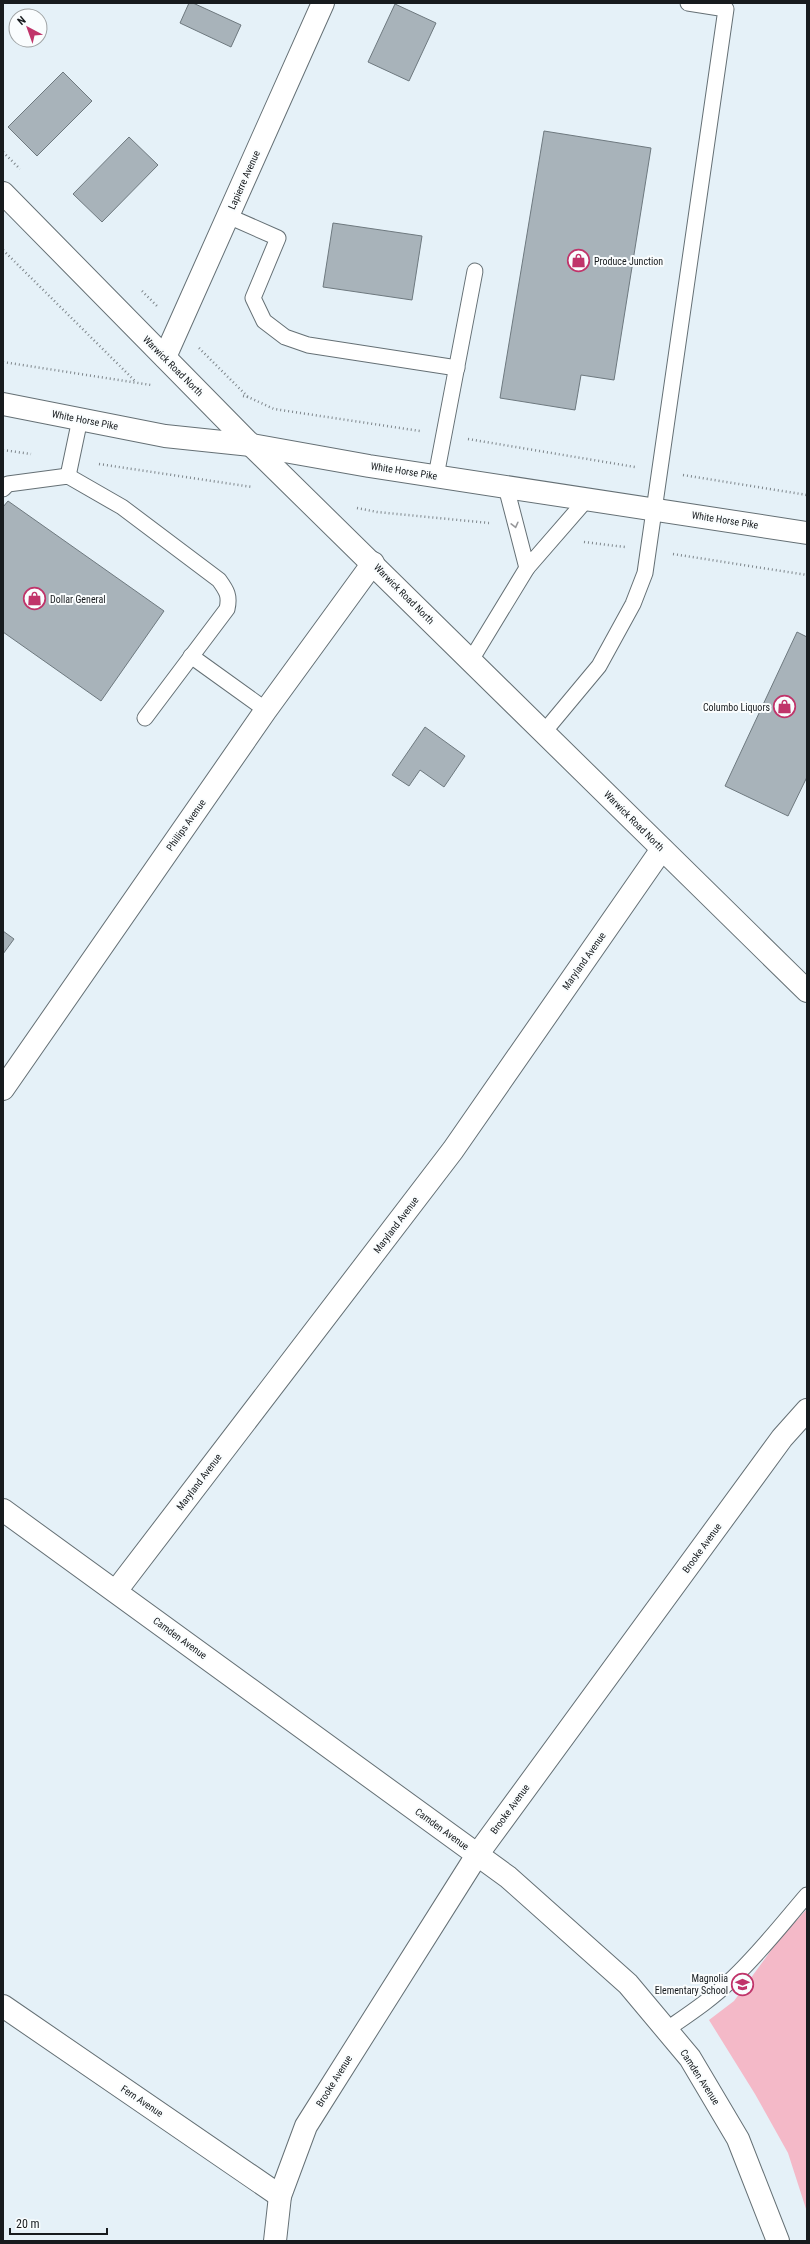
<svg xmlns="http://www.w3.org/2000/svg" width="810" height="2244" viewBox="0 0 810 2244" font-family="'Roboto Condensed',sans-serif">
  <style>
    .green { fill: #f4b9c8 }
    .building { fill: #a8b3ba; stroke: #6e797f }
    .lines { fill: none; stroke-linecap: round; stroke-linejoin: round }
    .service-casing { stroke: #657075; stroke-width: 17 }
    .minor-casing { stroke: #657075; stroke-width: 24 }
    .tertiary-casing { stroke: #657075; stroke-width: 24 }
    .trunk-casing { stroke: #657075; stroke-width: 24 }
    .path { stroke: #7e868b; stroke-width: 2.5; stroke-dasharray: 1 3; stroke-linecap: butt }
    .service { stroke: #fff; stroke-width: 15 }
    .minor { stroke: #fff; stroke-width: 22 }
    .tertiary { stroke: #fff; stroke-width: 22 }
    .trunk { stroke: #fff; stroke-width: 22 }
    .oneway { stroke: #97989a }
    .labels { text-anchor: middle; dominant-baseline: central; stroke-width: 4; stroke-linejoin: round; paint-order: stroke }
    .street-label { font-size: 10px; fill: #171b1e; stroke: #fafdfe }
    .poi-label { font-size: 10px; fill: #171b1e; stroke: #fafdfe; text-anchor: start }
  </style>
  <rect width="100%" height="100%" fill="#e5f1f8"/>
  <path class="green" d="M 807,1909 L 807,2212 L 788,2153 L 755,2094 L 709,2020 L 734,2001 L 780,1938 Z"/>
  <g class="building">
    <path d="M 189,3 L 193,3 L 241,25 L 231,47 L 180,23 Z"/>
    <path d="M 395,4 L 436,23 L 409,81 L 368,62 Z"/>
    <path d="M 63,72 L 92,101 L 37,156 L 8,127 Z"/>
    <path d="M 544,131 L 651,148 L 614,380 L 581,375 L 575,410 L 500,398 Z"/>
    <path d="M 129,137 L 158,165 L 102,222 L 73,194 Z"/>
    <path d="M 333,223 L 422,236 L 412,300 L 323,287 Z"/>
    <path d="M 8,501 L 164,611 L 101,701 L 3,632 L 3,507 Z"/>
    <path d="M 797,632 L 807,637 L 807,777 L 788,816 L 725,786 Z"/>
    <path d="M 425,727 L 465,756 L 444,787 L 420,770 L 409,786 L 392,775 Z"/>
    <path d="M 3,931 L 14,939 L 3,954 Z"/>
  </g>
  <g class="lines">
    <defs>
      <g id="service">
        <path d="M 228,216 L 278,238 L 253,298 L 264,321 L 285,337 L 308,345 L 457,368"/>
        <path d="M 68,476 L 80,419"/>
        <path d="M 436,476 L 475,271"/>
        <path d="M 506,487 L 527,568 L 587,499"/>
        <path d="M 3,489 L 8,484 L 68,476 L 122,507 L 219,580 C 227,591 230,596 227,609 L 145,718"/>
        <path d="M 191,656 L 266,710"/>
        <path d="M 471,660 L 527,568"/>
        <path d="M 544,732 L 599,666 L 633,604 L 645,573 L 726,9 L 688,3"/>
        <path d="M 666,2030 C 689,2014 712,1999 731,1980 C 759,1954 782,1924 807,1895"/>
      </g>
      <g id="minor">
        <path d="M 165,357 L 323,3"/>
        <path d="M 3,1089 L 266,710 L 373,563"/>
        <path d="M 3,1510 L 508,1877 L 628,1984 L 690,2058 L 738,2139 L 778,2241"/>
        <path d="M 116,1591 L 453,1150 L 662,849"/>
        <path d="M 3,2006 L 280,2196"/>
        <path d="M 275,2241 L 280,2196 L 306,2126 L 477,1855 L 782,1438 L 807,1410"/>
      </g>
      <path id="tertiary" d="M 3,193 L 251,445 L 807,991"/>
      <path id="trunk" d="M 3,404 L 165,436 L 251,445 L 369,466 L 807,533"/>
    </defs>
    <use href="#service" class="service-casing"/>
    <use href="#minor" class="minor-casing"/>
    <use href="#tertiary" class="tertiary-casing"/>
    <use href="#trunk" class="trunk-casing"/>
    <g class="path">
      <path d="M 3,152 L 20,169"/>
      <path d="M 3,250 L 136,382"/>
      <path d="M 142,291 L 157,306"/>
      <path d="M 199,348 L 248,397"/>
      <path d="M 3,362 L 151,385"/>
      <path d="M 243,396 L 248,397 L 274,409 L 420,431"/>
      <path d="M 468,439 L 635,467"/>
      <path d="M 3,450 L 31,454"/>
      <path d="M 99,464 L 252,487"/>
      <path d="M 683,475 L 807,495"/>
      <path d="M 357,508 L 377,512 L 489,523"/>
      <path d="M 584,542 L 625,547"/>
      <path d="M 673,554 L 807,575"/>
    </g>
    <use href="#service" class="service"/>
    <use href="#minor" class="minor"/>
    <use href="#tertiary" class="tertiary"/>
    <use href="#trunk" class="trunk"/>
  </g>
  <defs><path id="oneway-chevron" d="M-2-3.5L2.5 0L-2 3.5" fill="none" stroke-width="1.6" stroke-linecap="round" stroke-linejoin="round"/></defs>
  <use class="oneway" href="#oneway-chevron" transform="translate(515 525) rotate(76)"/>
  <defs>
    <symbol id="shop-ring" viewBox="-11 -11 22 22"><circle r="9.5" fill="#fafdfe" stroke="#c0346a" stroke-width="1.5"/><path d="M-5-2.5h2.3a2.7 3.5 0 0 1 5.4 0H5L5.5 6h-11ZM-1.5-2.5h3a1.5 2.3 0 0 0-3 0Z" fill="#c0346a"/></symbol>
    <symbol id="school-ring" viewBox="-11 -11 22 22"><circle r="9.5" fill="#fafdfe" stroke="#c0346a" stroke-width="1.5"/><path d="M0-5L7-2L0 1L-7-2ZM-4 1L0 2.5L4 1V4Q0 6-4 4Z" fill="#c0346a"/></symbol>
  </defs>
  <g fill-rule="evenodd">
    <use href="#shop-ring" x="566" y="248" width="25" height="25"/>
    <use href="#shop-ring" x="22" y="586" width="25" height="25"/>
    <use href="#shop-ring" x="772" y="694" width="25" height="25"/>
    <use href="#school-ring" x="730" y="1972" width="25" height="25"/>
  </g>
  <g class="labels">
    <g class="street-label">
      <text transform="translate(244 180) rotate(-66)">Lapierre Avenue</text>
      <text transform="translate(173 366) rotate(45)">Warwick Road North</text>
      <text transform="translate(85 420) rotate(11)">White Horse Pike</text>
      <text transform="translate(404 471) rotate(9)">White Horse Pike</text>
      <text transform="translate(725 520) rotate(9)">White Horse Pike</text>
      <text transform="translate(404 594) rotate(45)">Warwick Road North</text>
      <text transform="translate(634 821) rotate(45)">Warwick Road North</text>
      <text transform="translate(186 825) rotate(-55)">Phillips Avenue</text>
      <text transform="translate(584 961) rotate(-55)">Maryland Avenue</text>
      <text transform="translate(396 1225) rotate(-53)">Maryland Avenue</text>
      <text transform="translate(199 1482) rotate(-53)">Maryland Avenue</text>
      <text transform="translate(702 1548) rotate(-54)">Brooke Avenue</text>
      <text transform="translate(180 1638) rotate(36)">Camden Avenue</text>
      <text transform="translate(510 1809) rotate(-54)">Brooke Avenue</text>
      <text transform="translate(442 1829) rotate(36)">Camden Avenue</text>
      <text transform="translate(700 2077) rotate(57)">Camden Avenue</text>
      <text transform="translate(334 2081) rotate(-58)">Brooke Avenue</text>
      <text transform="translate(142 2101) rotate(34)">Fern Avenue</text>
    </g>
    <g class="poi-label">
      <text x="594" y="261">Produce Junction</text>
      <text x="50" y="599">Dollar General</text>
      <text x="770" y="707" text-anchor="end">Columbo Liquors</text>
      <text x="728" y="1978" text-anchor="end">Magnolia<tspan x="728" dy="12">Elementary School</tspan></text>
    </g>
  </g>
  <rect width="810" height="2244" fill="none" stroke="#171b1e" stroke-width="8"/>
  <g transform="translate(28 28) rotate(319)"><circle r="19" fill="#fafdfe" stroke="#9fa3a4"/>
  <path d="M0-3L7 15L0 10L-7 15Z" fill="#c0346a"/>
  <text y="-6" font-size="11" font-weight="bold" text-anchor="middle" fill="#171b1e">N</text>
  </g>
  <path d="M10 2228v6h97v-6" fill="none" stroke="#171b1e" stroke-width="2"/>
  <text x="16" y="2228" font-size="12" fill="#171b1e" stroke="#fafdfe" stroke-width="3" paint-order="stroke">20 m</text>
</svg>
